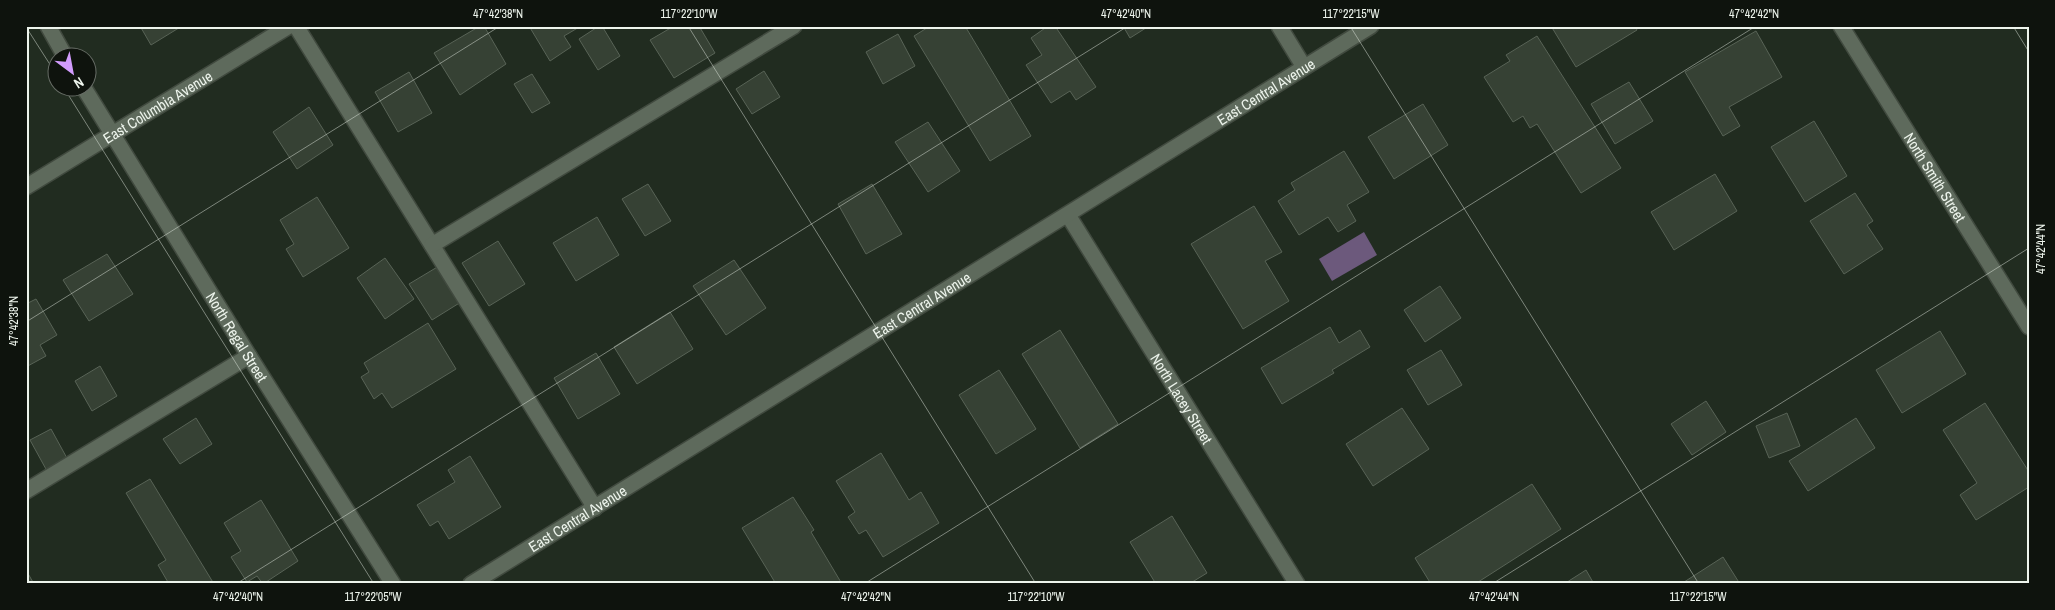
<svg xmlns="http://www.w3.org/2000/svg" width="2055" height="610" viewBox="0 0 2055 610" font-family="'Archivo Narrow',sans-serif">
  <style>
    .water { fill: #6c597c }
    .building { fill: #364134; stroke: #586356 }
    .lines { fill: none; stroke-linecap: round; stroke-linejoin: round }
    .service-casing { stroke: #414a3f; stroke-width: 18 }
    .minor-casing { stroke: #414a3f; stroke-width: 18 }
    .service { stroke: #5e6a5c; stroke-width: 15 }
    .minor { stroke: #5e6a5c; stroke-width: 15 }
    .ticks { fill: none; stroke: #edf4ec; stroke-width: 1; stroke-opacity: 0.45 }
    .labels { text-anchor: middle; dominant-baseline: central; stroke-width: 4.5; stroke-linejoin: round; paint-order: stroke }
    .street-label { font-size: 15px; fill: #edf4ec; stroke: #0e130d }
    .neatline { fill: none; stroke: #edf4ec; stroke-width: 2 }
    .ticks-label { font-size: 12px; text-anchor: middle; fill: #edf4ec }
  </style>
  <rect width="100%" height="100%" fill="#212c20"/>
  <path class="water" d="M 1364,232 L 1377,255 L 1332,281 L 1319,259 Z"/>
  <g class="building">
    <path d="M 140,26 L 182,26 L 151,45 Z"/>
    <path d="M 480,26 L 484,26 L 506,64 L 460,95 L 434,53 Z"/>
    <path d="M 529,26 L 581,26 L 564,36 L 571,47 L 550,61 Z"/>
    <path d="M 599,26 L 602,26 L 620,56 L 598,70 L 579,39 Z"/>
    <path d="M 674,26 L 699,26 L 715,53 L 674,78 L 650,40 Z"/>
    <path d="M 930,26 L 965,26 L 1031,136 L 990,161 L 914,36 Z"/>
    <path d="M 1048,26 L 1055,26 L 1096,87 L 1076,100 L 1070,91 L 1051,103 L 1026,65 L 1042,55 L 1031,38 Z"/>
    <path d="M 1123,26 L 1149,26 L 1130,38 Z"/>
    <path d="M 1551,26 L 1635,26 L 1637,30 L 1576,67 Z"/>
    <path d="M 1756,31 L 1782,77 L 1729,107 L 1740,126 L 1723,136 L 1685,72 Z"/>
    <path d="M 898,34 L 915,66 L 883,84 L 866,52 Z"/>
    <path d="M 1537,36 L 1621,168 L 1581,193 L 1537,124 L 1530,128 L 1523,116 L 1513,122 L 1484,77 L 1510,61 L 1506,55 Z"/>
    <path d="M 764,71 L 780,97 L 752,114 L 736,89 Z"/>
    <path d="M 409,72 L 432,113 L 398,132 L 375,92 Z"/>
    <path d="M 532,74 L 550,103 L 532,113 L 514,84 Z"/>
    <path d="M 1629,82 L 1653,121 L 1615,144 L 1591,104 Z"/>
    <path d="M 1423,104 L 1448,145 L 1394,179 L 1368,137 Z"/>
    <path d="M 309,107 L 333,145 L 297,169 L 273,132 Z"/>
    <path d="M 1814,121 L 1847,176 L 1805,202 L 1771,147 Z"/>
    <path d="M 928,122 L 960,171 L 928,192 L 895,142 Z"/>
    <path d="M 1344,151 L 1369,192 L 1347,205 L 1356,221 L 1338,232 L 1328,217 L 1299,235 L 1278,201 L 1295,190 L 1291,183 Z"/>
    <path d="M 1715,174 L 1737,211 L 1674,250 L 1651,212 Z"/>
    <path d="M 648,184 L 671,221 L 645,236 L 622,199 Z"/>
    <path d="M 872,184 L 902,234 L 866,254 L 838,204 Z"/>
    <path d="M 1855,193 L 1873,221 L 1867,225 L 1883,249 L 1844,274 L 1810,221 Z"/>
    <path d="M 317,197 L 349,248 L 303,277 L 286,249 L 294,244 L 280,220 Z"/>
    <path d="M 1254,206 L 1282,252 L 1265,261 L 1289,301 L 1243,329 L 1191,244 Z"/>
    <path d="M 597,217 L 619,255 L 576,281 L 553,243 Z"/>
    <path d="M 498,241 L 525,284 L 489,306 L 462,263 Z"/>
    <path d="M 107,254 L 133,294 L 89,321 L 63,280 Z"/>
    <path d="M 385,258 L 414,299 L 385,319 L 357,278 Z"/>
    <path d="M 734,260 L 766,308 L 726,335 L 693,286 Z"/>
    <path d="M 439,266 L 461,302 L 432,320 L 409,284 Z"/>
    <path d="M 1440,286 L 1461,318 L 1425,342 L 1404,310 Z"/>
    <path d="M 36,299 L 57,335 L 40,345 L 46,356 L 26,367 L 26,304 Z"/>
    <path d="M 670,312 L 693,349 L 637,384 L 614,347 Z"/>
    <path d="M 428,323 L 456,369 L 392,408 L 382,393 L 374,399 L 361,377 L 369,372 L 364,363 Z"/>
    <path d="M 1330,327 L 1339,343 L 1360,330 L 1370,347 L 1332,370 L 1334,373 L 1282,404 L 1261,368 Z"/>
    <path d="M 1060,330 L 1118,424 L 1080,448 L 1022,354 Z"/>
    <path d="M 1940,331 L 1966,374 L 1902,413 L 1876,370 Z"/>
    <path d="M 1441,350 L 1462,385 L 1428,405 L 1407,370 Z"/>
    <path d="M 596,353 L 620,394 L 578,419 L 554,378 Z"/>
    <path d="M 100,366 L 117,396 L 92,411 L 75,381 Z"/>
    <path d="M 999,370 L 1036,429 L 996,454 L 959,395 Z"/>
    <path d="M 1706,401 L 1726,432 L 1692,455 L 1671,424 Z"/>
    <path d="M 1985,403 L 2029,472 L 2029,487 L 1976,520 L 1960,495 L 1977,483 L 1943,430 Z"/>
    <path d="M 1402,408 L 1429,449 L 1373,486 L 1346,444 Z"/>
    <path d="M 1787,413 L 1800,446 L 1769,458 L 1756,426 Z"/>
    <path d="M 196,418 L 212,444 L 180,464 L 163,439 Z"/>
    <path d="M 1856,418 L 1875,448 L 1808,491 L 1789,461 Z"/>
    <path d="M 51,429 L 68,460 L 47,471 L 30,440 Z"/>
    <path d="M 881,453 L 909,500 L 921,492 L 939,523 L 883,557 L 866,530 L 859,534 L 848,517 L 855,512 L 836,481 Z"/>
    <path d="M 470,456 L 501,507 L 449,539 L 438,521 L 430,526 L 417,505 L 455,482 L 448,470 Z"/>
    <path d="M 150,479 L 214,584 L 169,584 L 158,565 L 166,560 L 126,493 Z"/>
    <path d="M 1532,484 L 1561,529 L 1475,584 L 1431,584 L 1415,558 Z"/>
    <path d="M 793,497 L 814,530 L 811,532 L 842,584 L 776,584 L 742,528 Z"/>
    <path d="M 261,500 L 298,561 L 263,584 L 257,576 L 247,582 L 231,557 L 241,551 L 224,523 Z"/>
    <path d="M 1172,516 L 1207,573 L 1189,584 L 1156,584 L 1130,542 Z"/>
    <path d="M 1723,557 L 1740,584 L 1681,584 Z"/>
    <path d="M 26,570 L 34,584 L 26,584 Z"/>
    <path d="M 1586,570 L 1594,584 L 1564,584 Z"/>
  </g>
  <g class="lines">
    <defs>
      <g id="service">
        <path d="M 296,26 L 595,508"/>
        <path d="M 432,245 L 794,26"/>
        <path d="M 26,491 L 249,356"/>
      </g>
      <g id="minor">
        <path d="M 48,26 L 66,58"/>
        <path d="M 1279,26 L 1304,67"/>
        <path id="s1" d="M 1841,26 L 2029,327"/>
        <path id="s2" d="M 84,88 L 249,356 L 393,584"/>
        <path id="s3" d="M 26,187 L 289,26"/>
        <path id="s4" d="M 1068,215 L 1297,584"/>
        <path id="s5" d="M 471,584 L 1371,26"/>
      </g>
    </defs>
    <use href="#service" class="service-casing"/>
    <use href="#minor" class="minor-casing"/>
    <use href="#service" class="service"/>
    <use href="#minor" class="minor"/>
  </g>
  <path class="ticks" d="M 688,26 L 1036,584M 1350,26 L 1699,584M 2013,26 L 2029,52M 26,27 L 58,77M 64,88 L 374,584M 26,322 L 500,26M 236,584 L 1128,26M 864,584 L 1756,26M 1492,584 L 2029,248"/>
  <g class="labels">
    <g class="street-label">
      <text stroke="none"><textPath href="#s5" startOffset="935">East Central Avenue</textPath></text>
      <text stroke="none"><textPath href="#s3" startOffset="154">East Columbia Avenue</textPath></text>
      <text stroke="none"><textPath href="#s1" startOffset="178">North Smith Street</textPath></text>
      <text stroke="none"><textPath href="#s5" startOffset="530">East Central Avenue</textPath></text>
      <text stroke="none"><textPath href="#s2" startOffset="292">North Regal Street</textPath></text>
      <text stroke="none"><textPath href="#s4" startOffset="216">North Lacey Street</textPath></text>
      <text stroke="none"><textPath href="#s5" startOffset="125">East Central Avenue</textPath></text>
    </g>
  </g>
  <rect width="2055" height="610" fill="none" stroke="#0e130d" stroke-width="55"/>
  <g transform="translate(72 72) rotate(148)"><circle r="24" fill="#0e130d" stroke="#676d66"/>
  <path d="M0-4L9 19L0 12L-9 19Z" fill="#d29cfd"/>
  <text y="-8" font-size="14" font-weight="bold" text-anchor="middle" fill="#edf4ec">N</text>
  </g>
  <rect x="28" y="28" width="2000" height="554" class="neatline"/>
  <g class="ticks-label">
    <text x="498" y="18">47°42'38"N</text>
    <text x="689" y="18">117°22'10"W</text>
    <text x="1126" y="18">47°42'40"N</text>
    <text x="1351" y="18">117°22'15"W</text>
    <text x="1754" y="18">47°42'42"N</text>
    <text transform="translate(2041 249) rotate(-90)" y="4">47°42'44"N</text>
    <text transform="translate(14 321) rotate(-90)" y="4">47°42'38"N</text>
    <text x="238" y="601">47°42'40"N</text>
    <text x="373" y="601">117°22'05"W</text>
    <text x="866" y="601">47°42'42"N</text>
    <text x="1036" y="601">117°22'10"W</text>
    <text x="1494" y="601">47°42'44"N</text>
    <text x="1698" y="601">117°22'15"W</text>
  </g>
</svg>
